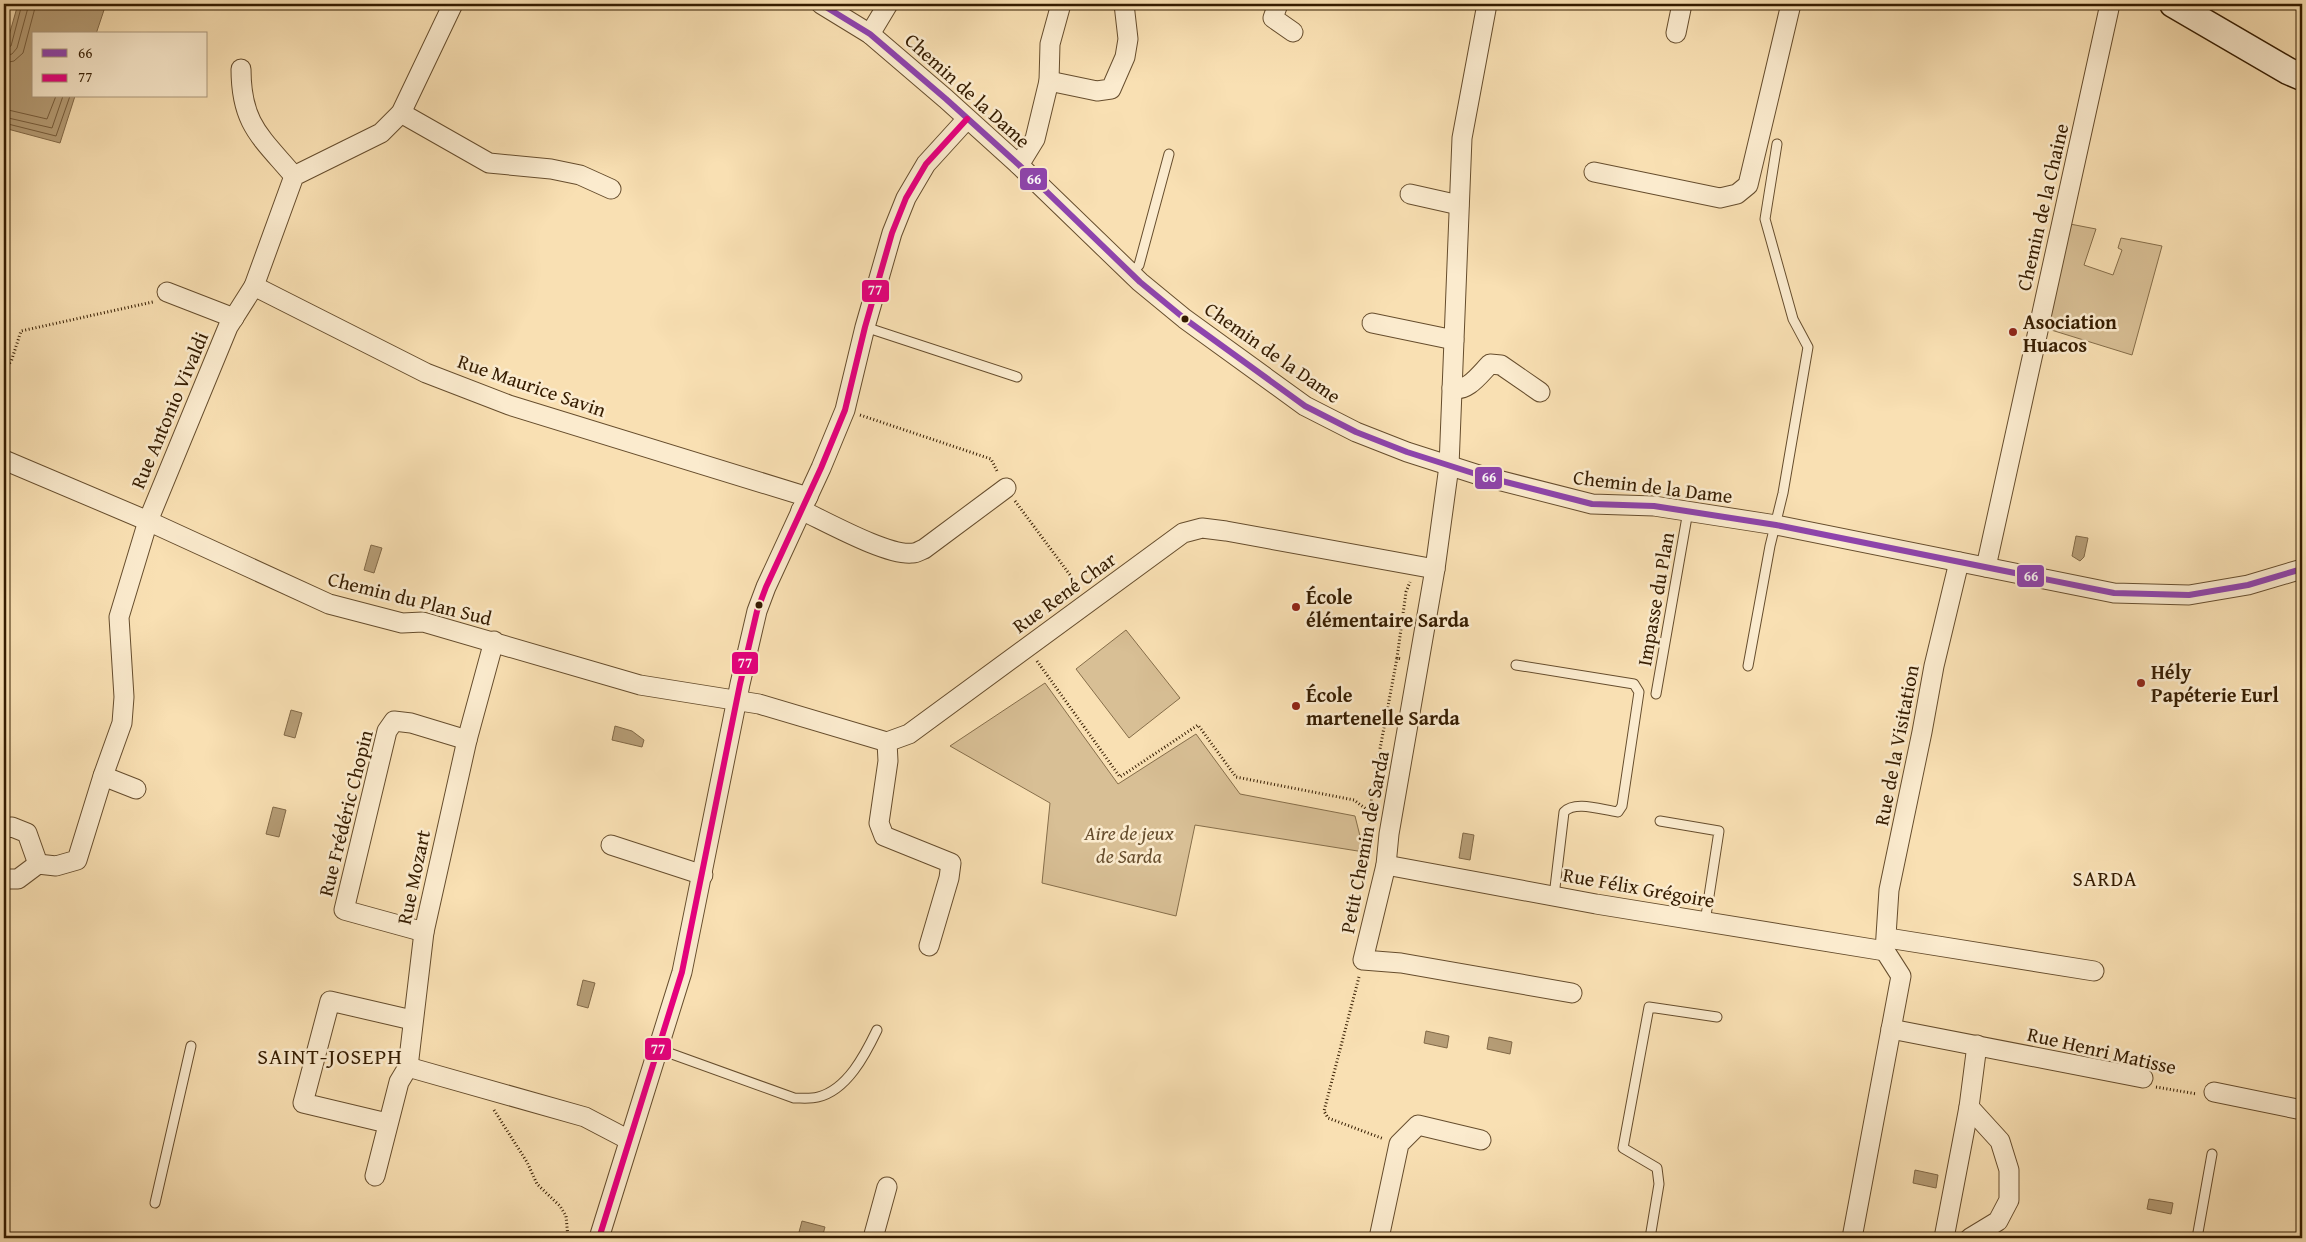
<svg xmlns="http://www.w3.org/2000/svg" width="2306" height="1242" viewBox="0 0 2306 1242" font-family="'Gentium Book Plus',serif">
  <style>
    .green { fill: #d8bf95; stroke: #866e4a }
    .water { fill: #b69d76; stroke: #826947 }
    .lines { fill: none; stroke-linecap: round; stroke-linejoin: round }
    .shore { stroke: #765c3b; stroke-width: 1 }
    .lane-casing { stroke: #664d2d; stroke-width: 11 }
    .street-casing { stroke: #664d2d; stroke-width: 21 }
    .secondary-casing { stroke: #351c00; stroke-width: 29 }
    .path { stroke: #351c00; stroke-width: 3; stroke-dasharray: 1 2.5; stroke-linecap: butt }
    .lane { stroke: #fbebce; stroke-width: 9 }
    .street { stroke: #fbebce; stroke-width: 19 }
    .secondary { stroke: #fbebce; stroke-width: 26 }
    .bus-1-casing { stroke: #fbebce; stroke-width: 10 }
    .bus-2-casing { stroke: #fbebce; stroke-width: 10 }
    .bus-1 { stroke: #8e44ad; stroke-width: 6 }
    .bus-2 { stroke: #e5007d; stroke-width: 6 }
    .bus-dot { fill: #351c00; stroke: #fbebce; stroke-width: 2 }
    .poi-dot { fill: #8f2418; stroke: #fbebce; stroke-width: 2 }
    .labels { text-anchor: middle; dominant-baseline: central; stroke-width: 5; stroke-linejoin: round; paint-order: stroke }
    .street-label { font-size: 20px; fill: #351c00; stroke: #fbebce }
    .poi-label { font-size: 20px; font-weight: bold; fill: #351c00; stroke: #fbebce; text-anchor: start }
    .park-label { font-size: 20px; font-style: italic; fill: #664d2d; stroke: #fbebce }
    .neighbourhood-label { font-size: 21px; letter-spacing: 1px; fill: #351c00; stroke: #fbebce }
    .quarter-label { font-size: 22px; letter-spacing: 1px; fill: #351c00; stroke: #fbebce }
    .line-badge { stroke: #fbebce; stroke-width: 2 }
    .badge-label { font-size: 14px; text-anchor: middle; font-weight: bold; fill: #fff }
  </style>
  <rect width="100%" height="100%" fill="#f9e0b3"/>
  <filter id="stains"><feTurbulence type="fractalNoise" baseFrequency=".004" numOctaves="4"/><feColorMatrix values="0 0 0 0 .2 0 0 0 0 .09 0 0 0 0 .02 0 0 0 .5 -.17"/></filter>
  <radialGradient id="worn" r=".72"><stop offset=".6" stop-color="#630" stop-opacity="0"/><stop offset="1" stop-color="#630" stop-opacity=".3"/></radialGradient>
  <g class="green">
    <path d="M 2070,224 L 2096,229 L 2084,265 L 2113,275 L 2122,250 L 2118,248 L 2121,238 L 2162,246 L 2132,355 L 2048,329 Z"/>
    <path d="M 1126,630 L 1180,698 L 1129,738 L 1076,669 Z"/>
    <path d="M 1045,683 L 1118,784 L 1196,734 L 1240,794 L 1355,816 L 1364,852 L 1195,825 L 1176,916 L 1042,883 L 1050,803 L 950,746 Z"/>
  </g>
  <g class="water">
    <path d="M 18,4 L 106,4 L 96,34 L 34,34 L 34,96 L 75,96 L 60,143 L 4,128 L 4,53 Z"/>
    <path d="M 2076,536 L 2088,538 L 2084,557 L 2080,561 L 2072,556 Z"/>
    <path d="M 371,545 L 382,548 L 374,573 L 364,570 Z"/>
    <path d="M 291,710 L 302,713 L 295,738 L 284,735 Z"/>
    <path d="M 615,726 L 632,731 L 644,740 L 642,747 L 612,740 Z"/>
    <path d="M 273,807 L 286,810 L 279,837 L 266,834 Z"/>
    <path d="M 1463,833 L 1474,835 L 1470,860 L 1459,858 Z"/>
    <path d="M 583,980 L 595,983 L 588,1008 L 577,1005 Z"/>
    <path d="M 1426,1031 L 1449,1036 L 1447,1048 L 1424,1043 Z"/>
    <path d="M 1489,1037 L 1512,1042 L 1510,1054 L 1487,1049 Z"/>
    <path d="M 1915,1170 L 1938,1175 L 1936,1188 L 1913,1183 Z"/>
    <path d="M 2149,1199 L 2173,1203 L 2171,1214 L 2147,1209 Z"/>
    <path d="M 802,1221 L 825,1227 L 822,1238 L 799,1232 Z"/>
  </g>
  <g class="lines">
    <g class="shore">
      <path d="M 4,49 L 11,46 L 22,4"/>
      <path d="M 4,56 L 12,54 L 17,48 L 29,4"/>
      <path d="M 4,63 L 14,61 L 23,53 L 36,4"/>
      <path d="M 4,109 L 47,119 L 56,96"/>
      <path d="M 4,117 L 52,128 L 63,96"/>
      <path d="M 4,123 L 56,136 L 70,96"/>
    </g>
    <defs>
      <g id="lane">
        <path d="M 1131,274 L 1139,265 L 1169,154"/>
        <path d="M 865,327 L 1017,377"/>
        <path d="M 1516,665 L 1634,684 L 1639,692 L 1622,806 L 1618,812 C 1602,810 1575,800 1564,812 L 1554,896"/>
        <path d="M 1748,666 L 1770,546 L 1783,493 L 1808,347 L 1793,319 L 1765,219 L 1777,144"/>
        <path d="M 1656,694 L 1688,511"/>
        <path d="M 1660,821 L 1719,831 L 1705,922"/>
        <path d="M 658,1049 L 794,1098 C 802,1098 811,1099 818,1097 C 847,1090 865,1055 877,1030"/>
        <path d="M 155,1203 L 191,1046"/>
        <path d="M 1650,1238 L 1659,1184 L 1657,1168 L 1623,1148 L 1649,1007 L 1717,1017"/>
        <path d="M 2197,1238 L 2212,1154"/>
      </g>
      <g id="street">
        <path d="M 821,4 L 870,34 L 946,99 L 1019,165 L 1140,282 L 1185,319 L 1305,406 L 1356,432 L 1407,452 L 1482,476 L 1592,504 L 1654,506 L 1776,525 L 2114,593 L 2189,595 L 2248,585 L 2302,569"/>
        <path d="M 1278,4 L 1273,18 L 1293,32"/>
        <path d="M 1487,4 L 1462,138 L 1449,466 L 1435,569 L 1389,834 L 1386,865 L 1363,960 L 1401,963 L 1572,993"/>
        <path d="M 1676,33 L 1682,4"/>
        <path d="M 870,34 L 888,4"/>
        <path d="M 241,69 C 241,124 261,137 294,176"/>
        <path d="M 1049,81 L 1097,91 L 1111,89 L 1125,57 L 1128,39 L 1124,4"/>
        <path d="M 401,113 L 489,163 L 551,169 L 580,175 L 611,189"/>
        <path d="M 1019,165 L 1035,139 L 1049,81 L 1050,44 L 1061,4"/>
        <path d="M 1594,172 L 1720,198 L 1737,194 L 1748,185 L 1791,4"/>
        <path d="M 1410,194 L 1459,205"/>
        <path d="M 254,286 L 426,373 L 509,405 L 808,497"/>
        <path d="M 167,292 L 234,318"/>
        <path d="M 1372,323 L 1454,340"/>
        <path d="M 1452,388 C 1467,393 1480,374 1490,364 L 1501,365 L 1540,392"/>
        <path d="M 4,460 L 148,521 L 329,604 L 402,623 L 423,622 L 640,685 L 759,704 L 887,742 L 909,734 L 1183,533 L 1202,528 L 1226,531 L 1435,569"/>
        <path d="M 801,510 C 825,521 889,557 913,553 C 917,553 921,550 924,549 L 1006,488"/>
        <path d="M 1986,567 L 2110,4"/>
        <path d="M 887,742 L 888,761 L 879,823 L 884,836 L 951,863 L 949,878 L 929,946"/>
        <path d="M 103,776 L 136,789"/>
        <path d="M 4,828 L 12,827 L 27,833 L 38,864"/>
        <path d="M 611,845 L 703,875"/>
        <path d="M 1386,865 L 1596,904 L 1885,951"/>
        <path d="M 4,879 L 18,879 L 38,864 L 56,866 L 77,860 L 103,776 L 122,723 L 124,697 L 119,617 L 148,521 L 228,327 L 254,286 L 294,176 L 381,133 L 401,113 L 453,4"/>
        <path d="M 424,932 L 344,910 L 387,731 L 394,721 L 411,723 L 467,740"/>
        <path d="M 1888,938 L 2094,971"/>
        <path d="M 1891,1029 L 2143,1078"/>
        <path d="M 408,1067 L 585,1117 L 629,1140"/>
        <path d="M 2214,1092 L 2302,1110"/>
        <path d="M 1969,1107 L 2000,1141 L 2009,1170 L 2009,1200 L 1998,1221 L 1970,1238"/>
        <path d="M 387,1123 L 303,1103 L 330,1001 L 412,1020"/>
        <path d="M 375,1176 L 399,1082 L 408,1067 L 424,932 L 467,740 L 494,641"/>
        <path d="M 599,1238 L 682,972 L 740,684 L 757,611 L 766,587 L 821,468 L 845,410 L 865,327 L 892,233 L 906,198 L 926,164 L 967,119"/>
        <path d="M 873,1238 L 887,1187"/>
        <path d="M 1379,1238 L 1399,1144 L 1418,1125 L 1481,1140"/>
        <path d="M 1852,1238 L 1901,976 L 1885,951 L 1889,890 L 1922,732 L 1934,666 L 1959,562"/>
        <path d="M 1944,1238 L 1969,1107 L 1977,1045"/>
      </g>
      <path id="secondary" d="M 2173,4 L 2288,71 L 2302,77"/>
    </defs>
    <use href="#lane" class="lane-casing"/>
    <use href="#street" class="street-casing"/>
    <use href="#secondary" class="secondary-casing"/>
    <g class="path">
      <path d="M 4,367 L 11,362 L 21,331 L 153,302"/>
      <path d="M 860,415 L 991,459 L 998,473"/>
      <path d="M 1015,501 L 1079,587"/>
      <path d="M 1397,658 L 1406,592 L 1410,582"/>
      <path d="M 1037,661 L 1120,777 L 1198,725 L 1236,777 L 1354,800 L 1370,812 L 1370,827"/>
      <path d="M 1370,811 L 1374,781 L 1397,658 L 1402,659"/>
      <path d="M 1359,977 L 1324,1111 L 1328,1118 L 1384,1139"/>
      <path d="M 2156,1087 L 2197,1094"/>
      <path d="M 494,1110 L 527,1162 L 537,1184 L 560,1206 L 566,1216 L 568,1238"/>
    </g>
    <use href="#lane" class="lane"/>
    <use href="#street" class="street"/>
    <use href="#secondary" class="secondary"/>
    <defs>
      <path id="bus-1" d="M 821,4 L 870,34 L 946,99 L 1019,165 L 1140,282 L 1185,319 L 1305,406 L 1356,432 L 1407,452 L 1482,476 L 1592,504 L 1654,506 L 1776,525 L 2114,593 L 2189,595 L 2248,585 L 2302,569"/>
      <path id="bus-2" d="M 599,1238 L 682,972 L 740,684 L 757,611 L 766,587 L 821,468 L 845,410 L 865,327 L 892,233 L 906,198 L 926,164 L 967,119"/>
    </defs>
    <use href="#bus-1" class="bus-1-casing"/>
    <use href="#bus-2" class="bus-2-casing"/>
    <use href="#bus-1" class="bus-1"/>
    <use href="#bus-2" class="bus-2"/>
  </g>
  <g class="bus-dot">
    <circle cx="1185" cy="319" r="4.5"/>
    <circle cx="759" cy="605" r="4.5"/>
  </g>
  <g class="poi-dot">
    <circle cx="2013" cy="332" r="5"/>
    <circle cx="1296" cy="607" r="5"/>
    <circle cx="2141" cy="683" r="5"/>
    <circle cx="1296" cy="706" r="5"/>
  </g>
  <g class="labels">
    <g class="street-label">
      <text transform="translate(968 90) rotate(42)">Chemin de la Dame</text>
      <text transform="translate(2042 207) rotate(-77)">Chemin de la Chaine</text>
      <text transform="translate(1273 352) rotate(35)">Chemin de la Dame</text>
      <text transform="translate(532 385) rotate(19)">Rue Maurice Savin</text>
      <text transform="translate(169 410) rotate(-67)">Rue Antonio Vivaldi</text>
      <text transform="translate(1653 486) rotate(7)">Chemin de la Dame</text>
      <text transform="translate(1064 592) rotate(-36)">Rue René Char</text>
      <text transform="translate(410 598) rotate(14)">Chemin du Plan Sud</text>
      <text transform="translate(1655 599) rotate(-80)">Impasse du Plan</text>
      <text transform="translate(1896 745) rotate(-79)">Rue de la Visitation</text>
      <text transform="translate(345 813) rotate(-76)">Rue Frédéric Chopin</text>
      <text transform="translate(1364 842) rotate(-79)">Petit Chemin de Sarda</text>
      <text transform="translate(413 877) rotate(-78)">Rue Mozart</text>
      <text transform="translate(1639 887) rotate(10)">Rue Félix Grégoire</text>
      <text transform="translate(2102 1050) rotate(13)">Rue Henri Matisse</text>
    </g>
    <g class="poi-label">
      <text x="2023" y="321">Asociation<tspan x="2023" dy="23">Huacos</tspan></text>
      <text x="1306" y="596">École<tspan x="1306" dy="23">élémentaire Sarda</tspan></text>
      <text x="2151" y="671">Hély<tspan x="2151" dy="23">Papéterie Eurl</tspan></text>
      <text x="1306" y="694">École<tspan x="1306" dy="23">martenelle Sarda</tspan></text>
    </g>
    <g class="park-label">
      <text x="1129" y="832">Aire de jeux<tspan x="1129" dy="23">de Sarda</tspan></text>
    </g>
    <g class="neighbourhood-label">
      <text x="2105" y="878">SARDA</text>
    </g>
    <g class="quarter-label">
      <text x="330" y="1056">SAINT-JOSEPH</text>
    </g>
  </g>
  <g class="line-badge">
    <rect x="1019" y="167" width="29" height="24" rx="5" fill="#8e44ad"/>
    <rect x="861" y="279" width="29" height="24" rx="5" fill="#e5007d"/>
    <rect x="1474" y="466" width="29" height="24" rx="5" fill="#8e44ad"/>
    <rect x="2016" y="564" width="29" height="24" rx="5" fill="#8e44ad"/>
    <rect x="731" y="651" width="28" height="24" rx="5" fill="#e5007d"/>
    <rect x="644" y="1037" width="28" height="24" rx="5" fill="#e5007d"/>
  </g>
  <g class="badge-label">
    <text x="1034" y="184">66</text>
    <text x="875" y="295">77</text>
    <text x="1489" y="482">66</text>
    <text x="2031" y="581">66</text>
    <text x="745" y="668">77</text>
    <text x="658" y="1054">77</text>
  </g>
  <rect width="2306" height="1242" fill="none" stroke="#f9e0b3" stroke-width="20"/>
  <rect x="5" y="5" width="2296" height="1232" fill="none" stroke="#351c00" stroke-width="2.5"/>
  <rect x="10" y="10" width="2286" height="1222" fill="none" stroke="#351c00"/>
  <rect x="32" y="32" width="175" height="65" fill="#fbebce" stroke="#ac987c"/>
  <rect x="42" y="49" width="25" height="8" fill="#8e44ad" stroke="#ac987c"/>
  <text x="78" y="58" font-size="15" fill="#351c00">66</text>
  <rect x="42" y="74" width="25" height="8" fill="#e5007d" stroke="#ac987c"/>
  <text x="78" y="82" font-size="15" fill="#351c00">77</text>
  <rect width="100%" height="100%" filter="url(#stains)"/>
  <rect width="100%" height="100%" fill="url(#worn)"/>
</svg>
